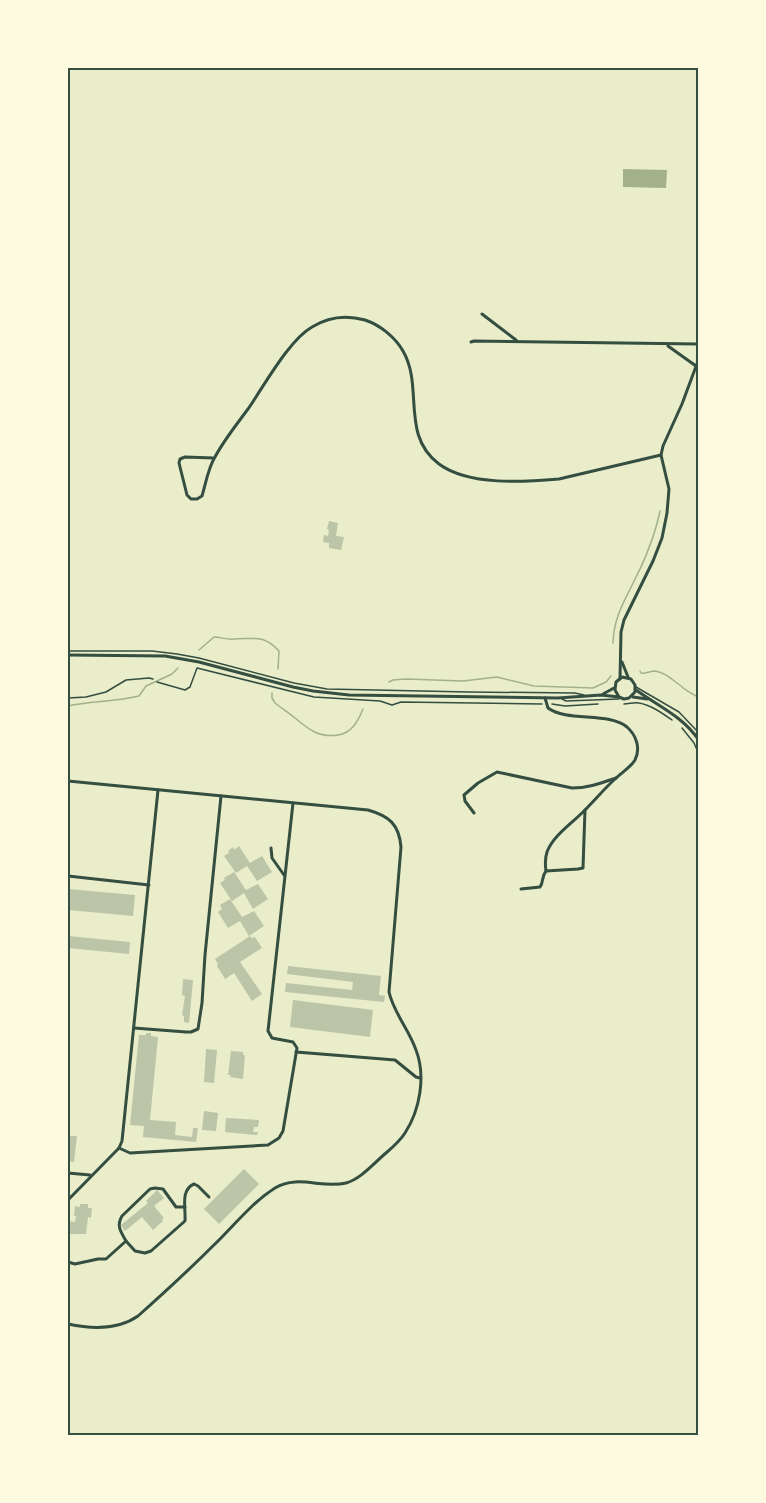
<svg xmlns="http://www.w3.org/2000/svg" width="766" height="1503" viewBox="0 0 766 1503" font-family="Commissioner,sans-serif">
  <style>
    .water { fill: #a3b18a }
    .lines { fill: none; stroke-linecap: round; stroke-linejoin: round }
    .stream { stroke: #a3b18a; stroke-width: 1.5 }
    .building { fill: #bcc5a7 }
    .path { stroke: #344e41; stroke-width: 1.5 }
    .service { stroke: #344e41; stroke-width: 1.5 }
    .minor { stroke: #344e41; stroke-width: 3 }
    .tertiary { stroke: #344e41; stroke-width: 3 }
    .neatline { fill: none; stroke: #344e41; stroke-width: 2 }
  </style>
  <rect width="100%" height="100%" fill="#e9edc9"/>
  <path class="water" d="M 623,169 L 667,170 L 666,188 L 623,187 Z"/>
  <g class="lines">
    <g class="stream">
      <path d="M 613,643 C 614,615 625,601 636,577 C 646,558 656,531 660,511"/>
      <path d="M 199,650 L 214,637 C 221,637 227,640 234,639 C 254,639 264,634 279,651 L 278,669"/>
      <path d="M 640,671 L 641,673 C 647,674 650,671 655,671 C 667,673 672,680 681,686 C 686,691 693,694 698,697"/>
      <path d="M 389,682 L 393,680 L 406,679 L 463,681 L 497,677 L 534,686 L 593,688 L 606,682 L 611,676"/>
      <path d="M 272,693 L 272,698 L 275,703 C 281,708 288,712 295,718 C 308,729 319,738 338,735 C 352,733 358,721 363,709"/>
      <path d="M 68,706 C 91,701 115,702 139,696 L 146,686 L 172,674 L 178,668"/>
    </g>
  </g>
  <g class="building">
    <path d="M 329,521 L 338,523 L 336,536 L 344,537 L 341,550 L 329,548 L 329,543 L 323,542 L 324,535 L 328,536 L 329,530 L 327,529 Z"/>
    <path d="M 239,846 L 250,863 L 262,856 L 272,872 L 257,881 L 247,866 L 236,873 L 224,856 L 229,853 L 228,851 L 233,847 L 234,850 Z"/>
    <path d="M 234,872 L 246,890 L 258,884 L 268,899 L 253,909 L 244,893 L 232,901 L 220,883 L 225,880 L 224,878 Z"/>
    <path d="M 68,889 L 135,895 L 133,916 L 68,910 Z"/>
    <path d="M 230,899 L 242,917 L 254,911 L 264,926 L 249,936 L 240,921 L 228,928 L 218,912 L 222,909 L 220,905 Z"/>
    <path d="M 68,936 L 130,942 L 129,954 L 68,948 Z"/>
    <path d="M 250,936 L 252,938 L 255,937 L 262,948 L 240,962 L 262,994 L 252,1001 L 234,973 L 225,979 L 217,966 L 218,964 L 215,959 Z"/>
    <path d="M 288,966 L 381,976 L 379,995 L 385,996 L 384,1002 L 285,992 L 286,983 L 352,990 L 353,982 L 287,974 Z"/>
    <path d="M 183,979 L 193,980 L 189,1023 L 184,1022 L 184,1016 L 182,1015 L 185,996 L 182,995 Z"/>
    <path d="M 293,1000 L 373,1010 L 370,1037 L 290,1027 Z"/>
    <path d="M 146,1033 L 151,1033 L 151,1036 L 158,1037 L 150,1120 L 176,1122 L 175,1135 L 192,1137 L 193,1128 L 198,1128 L 196,1142 L 143,1137 L 144,1126 L 130,1125 L 139,1035 L 146,1035 Z"/>
    <path d="M 206,1049 L 217,1050 L 214,1083 L 204,1082 Z"/>
    <path d="M 231,1051 L 243,1052 L 243,1055 L 245,1055 L 243,1079 L 230,1077 L 231,1075 L 228,1075 Z"/>
    <path d="M 204,1111 L 218,1113 L 216,1131 L 202,1130 Z"/>
    <path d="M 226,1118 L 259,1120 L 258,1127 L 254,1127 L 253,1132 L 258,1132 L 257,1135 L 225,1132 Z"/>
    <path d="M 68,1136 L 77,1136 L 74,1162 L 68,1161 Z"/>
    <path d="M 244,1169 L 259,1184 L 219,1224 L 204,1209 Z"/>
    <path d="M 157,1190 L 164,1198 L 154,1206 L 164,1218 L 162,1219 L 163,1221 L 153,1230 L 142,1217 L 125,1231 L 121,1225 L 148,1203 L 146,1201 Z"/>
    <path d="M 80,1204 L 88,1204 L 88,1208 L 92,1208 L 91,1218 L 88,1217 L 86,1234 L 68,1234 L 68,1221 L 75,1222 L 76,1216 L 74,1216 L 75,1206 L 80,1207 Z"/>
  </g>
  <g class="lines">
    <g class="path">
      <path d="M 157,682 L 185,690 L 190,687 L 197,668 L 314,697 L 380,701 L 392,705 L 401,702 L 542,704"/>
      <path d="M 68,698 L 86,697 L 106,692 L 126,680 L 149,678 L 153,679"/>
      <path d="M 552,704 L 565,706 L 598,704"/>
      <path d="M 624,704 C 629,704 634,702 639,703 C 651,705 662,713 672,720"/>
      <path d="M 682,728 L 694,743 L 698,752"/>
    </g>
    <g class="service">
      <path d="M 68,651 L 152,651 L 177,654 L 199,658 L 294,683 L 327,689 L 469,692 L 575,693 L 584,695"/>
      <path d="M 636,687 L 679,712 L 698,732"/>
      <path d="M 562,699 L 566,701 L 619,699"/>
    </g>
    <g class="minor">
      <path d="M 482,314 L 516,340"/>
      <path d="M 471,342 L 474,341 L 698,344"/>
      <path d="M 668,346 L 696,366"/>
      <path d="M 214,458 L 185,457 L 180,459 L 179,463 L 187,495 L 191,499 L 197,499 L 202,496 C 206,483 208,468 215,457 C 224,440 237,424 248,409 C 264,386 289,340 312,327 C 328,317 347,315 365,320 C 380,325 395,337 403,351 C 424,387 400,435 439,464 C 469,486 524,482 559,479 L 661,455"/>
      <path d="M 622,662 L 628,677"/>
      <path d="M 620,679 L 621,632 L 624,620 L 653,561 L 662,538 L 667,513 L 669,489 L 661,455 L 663,446 L 682,404 L 698,361"/>
      <path d="M 545,698 L 548,708 C 567,722 609,712 627,727 C 636,735 641,748 635,760 C 630,768 622,772 615,779 C 604,789 594,801 583,812 C 571,824 553,836 547,852 C 545,858 545,864 546,871"/>
      <path d="M 68,781 L 368,810 C 389,816 399,824 401,847 L 389,992 C 394,1014 409,1029 416,1050 C 426,1076 420,1110 405,1133 C 400,1141 393,1147 386,1153 C 374,1163 361,1179 346,1183 C 322,1189 298,1174 275,1188 C 253,1202 236,1223 218,1241 C 192,1267 165,1292 138,1316 C 118,1330 91,1329 68,1324"/>
      <path d="M 474,813 L 465,801 L 464,795 L 478,783 L 497,772 L 572,788 C 588,788 601,783 616,778"/>
      <path d="M 271,848 L 272,858 L 284,875"/>
      <path d="M 68,876 L 149,885"/>
      <path d="M 521,889 L 540,887 C 544,882 541,877 546,871 L 578,869 L 583,868 L 585,810"/>
      <path d="M 134,1028 L 186,1032 L 191,1032 L 198,1029 L 202,1003 L 205,955 L 221,796"/>
      <path d="M 296,1052 L 395,1060 L 416,1077 L 420,1078"/>
      <path d="M 119,1148 L 130,1153 L 268,1145 L 279,1138 L 283,1131 L 297,1048 L 293,1042 L 272,1038 L 268,1031 L 293,803"/>
      <path d="M 68,1173 L 90,1175"/>
      <path d="M 68,1200 L 119,1148 L 122,1141 L 158,790"/>
      <path d="M 126,1241 C 121,1232 116,1226 122,1216 L 150,1189 L 155,1188 L 163,1189 L 176,1207 L 185,1207"/>
      <path d="M 68,1262 L 75,1264 L 98,1259 L 106,1259 L 126,1241 L 135,1251 L 145,1253 L 151,1251 L 185,1221 C 186,1208 180,1190 194,1184 L 198,1186 L 209,1197"/>
    </g>
    <g class="tertiary">
      <path d="M 68,655 L 165,656 L 199,662 L 293,687 L 313,691 L 349,695 L 558,698 L 601,695 L 619,697 L 624,699 L 629,698 L 635,692 L 635,685 L 631,679 L 622,677 L 616,682 L 615,690 L 619,697"/>
      <path d="M 636,690 C 658,706 682,716 698,739"/>
      <path d="M 603,694 L 614,688"/>
      <path d="M 633,697 L 647,699"/>
    </g>
  </g>
  <rect width="766" height="1503" fill="none" stroke="#fefae0" stroke-width="138"/>
  <rect x="69" y="69" width="628" height="1365" class="neatline"/>
</svg>
